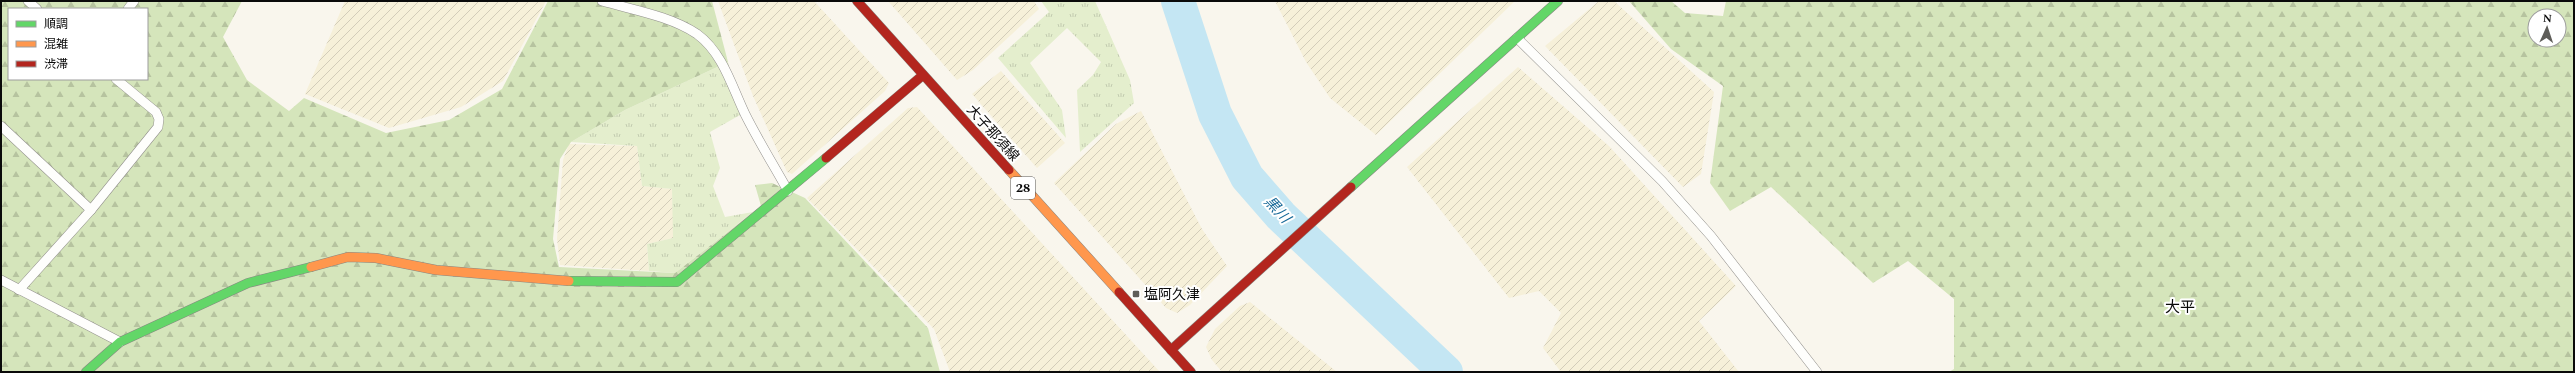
<svg xmlns="http://www.w3.org/2000/svg" width="2575" height="373" viewBox="0 0 2575 373" font-family="Spectral,'Noto Sans JP',serif">
  <style>
    .farmland { fill: url(#farmland-furrows) }
    .grass { fill: url(#grass-tufts) }
    .forest { fill: url(#forest-firs); fill-rule: evenodd }
    .lines { fill: none; stroke-linecap: round; stroke-linejoin: round }
    .river { stroke: #c4e6f3; stroke-width: 34 }
    .lane-casing { stroke: #92908c; stroke-width: 10 }
    .fast-casing { stroke: #888783; stroke-width: 10 }
    .slow-casing { stroke: #888783; stroke-width: 10 }
    .jam-casing { stroke: #888783; stroke-width: 10 }
    .lane { stroke: #fefefc; stroke-width: 9 }
    .fast { stroke: #63d668; stroke-width: 9 }
    .slow { stroke: #ff974d; stroke-width: 9 }
    .jam { stroke: #b3261e; stroke-width: 9 }
    .poi-dot { fill: #5e5d59; stroke: #fff; stroke-width: 1.5 }
    .labels { text-anchor: middle; dominant-baseline: central; stroke-width: 4; stroke-linejoin: round; paint-order: stroke }
    .shield { fill: #fff; stroke: #545454; stroke-width: 1 }
    .shield-label { font-size: 13px; font-weight: bold; fill: #0a0a0a }
    .street-label { font-size: 14px; fill: #0a0a0a; stroke: #fff }
    .poi-label { font-size: 14px; fill: #0a0a0a; stroke: #fff; text-anchor: start }
    .water-label { font-size: 15px; font-style: italic; fill: #176998; stroke: #fff }
    .neighbourhood-label { font-size: 15px; fill: #0a0a0a; stroke: #fff }
  </style>
  <defs>
    <pattern id="farmland-furrows" width="10" height="10" patternUnits="userSpaceOnUse"><rect width="10" height="10" fill="#f6f0d9"/><path d="M-1 1l2-2M0 10L10 0M9 11l2-2" fill="none" stroke="#d2ccb9"/></pattern>
    <pattern id="grass-tufts" width="24" height="20" patternUnits="userSpaceOnUse"><rect width="24" height="20" fill="#e4eecd"/><path d="M3 7l-1-3M5 7V3M7 7l1-3M15 17l-1-3M17 17v-4M19 17l1-3" fill="none" stroke="#c2cbaf"/></pattern>
    <pattern id="forest-firs" width="22" height="20" patternUnits="userSpaceOnUse"><rect width="22" height="20" fill="#d5e5bb"/><path d="M5 1l3.5 6h-7zM16 11l3.5 6h-7z" fill="#b6c39f"/></pattern>
  </defs>
  <rect width="100%" height="100%" fill="#f9f6ed"/>
  <g class="farmland">
    <path d="M 345,1 L 546,1 L 503,81 L 461,107 L 389,128 L 305,94 Z"/>
    <path d="M 718,1 L 814,1 L 889,83 L 885,91 L 792,174 L 787,172 L 753,96 Z"/>
    <path d="M 888,1 L 1034,1 L 1039,9 L 973,70 L 957,80 Z"/>
    <path d="M 1275,1 L 1515,1 L 1376,135 L 1330,98 L 1306,62 Z"/>
    <path d="M 1599,1 L 1614,1 L 1714,92 L 1701,174 L 1683,187 L 1545,46 Z"/>
    <path d="M 1518,67 L 1609,146 L 1736,286 L 1699,321 L 1739,372 L 1561,372 L 1543,348 L 1561,313 L 1539,291 L 1509,298 L 1407,167 Z"/>
    <path d="M 1001,71 L 1065,143 L 1037,168 L 972,94 Z"/>
    <path d="M 917,107 L 1160,372 L 950,372 L 934,329 L 807,198 L 908,108 Z"/>
    <path d="M 1141,111 L 1202,229 L 1227,266 L 1190,305 L 1177,313 L 1166,308 L 1054,183 L 1116,124 Z"/>
    <path d="M 569,144 L 637,146 L 642,186 L 672,189 L 674,238 L 647,244 L 649,271 L 560,265 L 557,239 L 563,160 Z"/>
    <path d="M 1250,302 L 1337,372 L 1222,372 L 1212,360 L 1206,347 L 1215,329 L 1240,306 Z"/>
  </g>
  <g class="grass">
    <path d="M 1041,1 L 1095,1 L 1130,80 L 1134,103 L 1080,152 L 1077,90 L 1093,75 L 1101,62 L 1067,28 L 1030,63 L 1062,110 L 1066,138 L 998,58 L 1049,12 Z"/>
    <path d="M 728,62 L 740,115 L 710,132 L 720,168 L 713,186 L 725,217 L 753,212 L 675,273 L 649,271 L 647,244 L 673,238 L 672,189 L 642,186 L 637,146 L 571,142 L 625,110 Z"/>
  </g>
  <g class="forest">
    <path d="M 1,1 L 242,1 L 223,37 L 247,80 L 289,111 L 304,98 L 386,133 L 449,120 L 502,89 L 548,1 L 712,1 L 728,62 L 625,110 L 571,142 L 560,159 L 553,239 L 559,267 L 675,273 L 761,206 L 755,185 L 772,183 L 805,198 L 928,328 L 940,372 L 1,372 ZM 9,9 L 147,9 L 147,79 L 9,79 Z"/>
    <path d="M 1629,1 L 1671,1 L 1685,13 L 1723,16 L 1726,1 L 2574,1 L 2574,372 L 1949,372 L 1954,369 L 1954,299 L 1908,261 L 1873,283 L 1771,187 L 1730,211 L 1710,183 L 1723,86 L 1671,49 ZM 2535,16 L 2559,16 L 2559,40 L 2535,40 Z"/>
  </g>
  <g class="lines">
    <path class="river" d="M 1178,1 L 1215,114 L 1247,177 L 1281,216 L 1446,372"/>
    <defs>
      <g id="lane">
        <path d="M 28,1 L 37,9"/>
        <path d="M 602,1 C 633,10 670,16 697,34 C 723,53 732,87 745,114 C 758,140 774,166 788,191"/>
        <path d="M 128,9 L 134,1"/>
        <path d="M 1517,38 L 1662,181 L 1711,236 L 1817,372"/>
        <path d="M 1,126 L 91,210"/>
        <path d="M 1,280 L 120,342"/>
        <path d="M 19,290 L 91,210 L 158,127 L 159,119 L 156,112 L 116,79"/>
      </g>
      <g id="fast">
        <path d="M 1351,187 L 1558,1"/>
        <path d="M 569,281 L 677,282 L 826,158"/>
        <path d="M 86,372 L 120,342 L 248,283 L 311,267"/>
      </g>
      <g id="slow">
        <path d="M 1009,170 L 1119,292"/>
        <path d="M 311,267 L 348,257 L 376,258 L 436,270 L 569,281"/>
      </g>
      <g id="jam">
        <path d="M 857,1 L 1009,170"/>
        <path d="M 826,158 L 923,75"/>
        <path d="M 1119,292 L 1191,372"/>
        <path d="M 1171,350 L 1351,187"/>
      </g>
    </defs>
    <use href="#lane" class="lane-casing"/>
    <use href="#fast" class="fast-casing"/>
    <use href="#slow" class="slow-casing"/>
    <use href="#jam" class="jam-casing"/>
    <use href="#lane" class="lane"/>
    <use href="#fast" class="fast"/>
    <use href="#slow" class="slow"/>
    <use href="#jam" class="jam"/>
  </g>
  <rect class="poi-dot" x="1132" y="290" width="8" height="8" rx="2"/>
  <g class="labels">
    <rect class="shield" x="1011" y="177" width="24" height="22" rx="3"/>
    <g class="shield-label">
      <text x="1023" y="188">28</text>
    </g>
    <g class="street-label">
      <text transform="translate(993 133) rotate(48)">大子那須線</text>
    </g>
    <g class="poi-label">
      <text x="1144" y="294">塩阿久津</text>
    </g>
    <g class="water-label">
      <text transform="translate(1277 210) rotate(47)">黒川</text>
    </g>
    <g class="neighbourhood-label">
      <text x="2180" y="307">大平</text>
    </g>
  </g>
  <rect width="2575" height="373" fill="none" stroke="#0a0a0a" stroke-width="4"/>
  <rect x="8" y="8" width="140" height="72" fill="#ffffff" stroke="#9d9d9d"/>
  <rect x="16" y="21" width="20" height="6" fill="#63d668" stroke="#9d9d9d"/>
  <text x="44" y="28" font-size="12" fill="#0a0a0a">順調</text>
  <rect x="16" y="41" width="20" height="6" fill="#ff974d" stroke="#9d9d9d"/>
  <text x="44" y="48" font-size="12" fill="#0a0a0a">混雑</text>
  <rect x="16" y="61" width="20" height="6" fill="#b3261e" stroke="#9d9d9d"/>
  <text x="44" y="68" font-size="12" fill="#0a0a0a">渋滞</text>
  <g transform="translate(2547 28) rotate(3)"><circle r="19" fill="#ffffff" stroke="#9d9d9d"/>
  <path d="M0-3L7 15L0 10L-7 15Z" fill="#5e5d59"/>
  <text y="-6" font-size="11" font-weight="bold" text-anchor="middle" fill="#0a0a0a">N</text>
  </g>
</svg>
